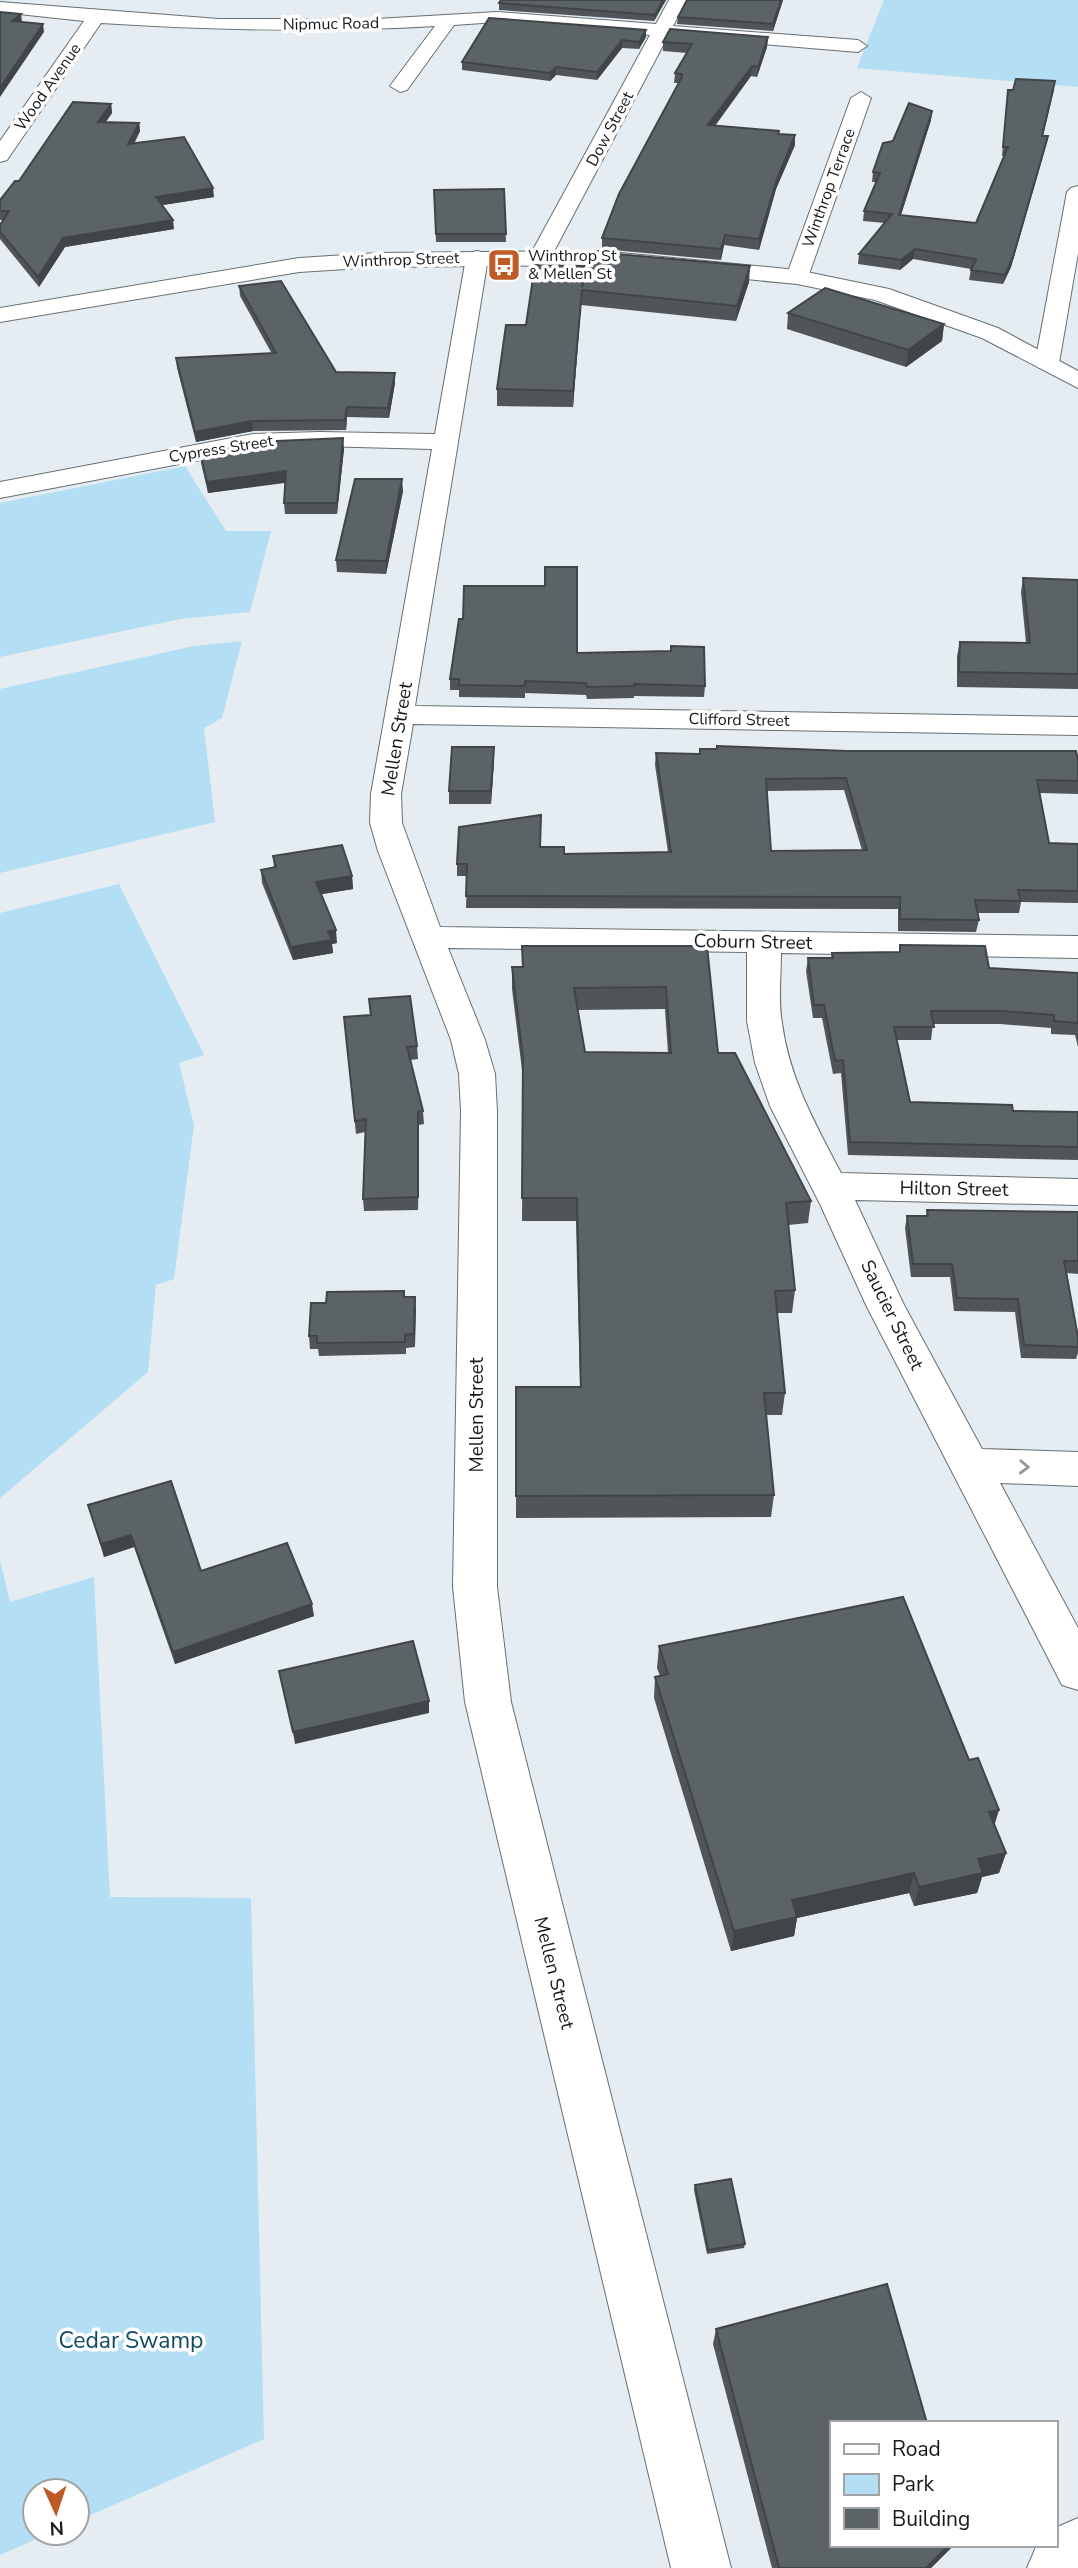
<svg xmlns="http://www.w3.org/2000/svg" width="1078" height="2568" viewBox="0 0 1078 2568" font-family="'Nunito Sans',sans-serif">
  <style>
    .green { fill: #b3def3 }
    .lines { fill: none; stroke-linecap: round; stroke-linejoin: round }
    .minor-casing { stroke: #676f72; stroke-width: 2 }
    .tertiary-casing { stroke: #676f72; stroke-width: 2 }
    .primary-casing { stroke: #676f72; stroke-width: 2 }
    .minor { fill: #fff; fill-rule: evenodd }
    .tertiary { fill: #fff; fill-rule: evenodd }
    .primary { fill: #fff; fill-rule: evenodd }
    .wall { fill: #4f5559; fill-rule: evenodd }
    .shaded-wall { fill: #404548 }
    .building { fill: #5c6367; stroke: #404548; stroke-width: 2; fill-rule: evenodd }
    .oneway { stroke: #979899 }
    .labels { text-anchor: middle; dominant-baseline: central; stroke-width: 7; stroke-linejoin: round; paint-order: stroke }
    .far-street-label { font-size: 16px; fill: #171a1c; stroke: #fff }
    .far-poi-label { font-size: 16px; fill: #171a1c; stroke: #fff; text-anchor: start }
    .street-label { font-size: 19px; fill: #171a1c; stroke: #fff }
    .near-park-label { font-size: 23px; fill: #0f4b62; stroke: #fff }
  </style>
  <rect width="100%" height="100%" fill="#e5edf2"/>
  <g class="green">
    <path d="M 884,0 L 1078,0 L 1078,87 L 857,68 Z"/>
    <path d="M 185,466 L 226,531 L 271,531 L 250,612 L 180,619 L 0,657 L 0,503 Z"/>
    <path d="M 242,641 L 222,718 L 204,728 L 215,822 L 0,873 L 0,689 L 194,646 Z"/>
    <path d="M 119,884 L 204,1055 L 179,1063 L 194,1125 L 174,1279 L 156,1285 L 148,1372 L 0,1498 L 0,913 Z"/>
    <path d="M 0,1560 L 10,1602 L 94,1577 L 110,1897 L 251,1898 L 264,2439 L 77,2521 L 77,2491 L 35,2491 L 35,2533 L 50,2533 L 0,2555 Z"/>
  </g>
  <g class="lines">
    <defs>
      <g id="minor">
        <path d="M 669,0 L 687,0 L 673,26 L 858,40 L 867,46 L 858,52 L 668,36 L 551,257 L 548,262 L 532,262 L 529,257 L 650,35 L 497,22 L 454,25 L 407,90 L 400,92 L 390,86 L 435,26 C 323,33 213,30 101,23 L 7,160 L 0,162 L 0,141 L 84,21 L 0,12 L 0,2 L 219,19 L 376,19 L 497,12 L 656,24 Z"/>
        <path d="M 861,92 L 871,98 L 808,277 L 805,282 L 789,282 L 786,277 L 851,98 Z"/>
        <path d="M 1078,186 L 1078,253 L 1059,363 L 1055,368 L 1039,368 L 1035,363 L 1067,192 L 1071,188 Z"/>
        <path d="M 477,251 L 485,253 L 488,258 L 415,706 L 1078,717 L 1078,735 L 413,724 L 401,794 L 402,823 L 440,927 L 1078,936 L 1078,958 L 781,953 C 781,976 778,1001 782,1023 C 789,1078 816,1125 841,1173 L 1078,1179 L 1078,1205 L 855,1200 L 904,1305 L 982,1449 L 1078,1452 L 1078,1486 L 1000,1483 L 1078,1628 L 1078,1690 L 1062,1685 L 866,1305 L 820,1204 L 770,1106 L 755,1063 L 747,1021 L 747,952 L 448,948 L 485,1040 L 495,1074 L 497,1111 L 497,1587 L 511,1702 L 731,2568 L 671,2568 L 465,1702 L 453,1587 L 461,1111 L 459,1074 L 451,1040 L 378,851 L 370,823 L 371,794 L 432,449 L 319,446 L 253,450 L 0,498 L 0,482 L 253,434 L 319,432 L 435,434 L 466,258 L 469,253 Z"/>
      </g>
      <path id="tertiary" d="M 600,251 L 797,270 L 889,289 L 998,328 L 1078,371 L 1078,388 L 982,338 L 875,300 L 797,284 L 600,265 L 378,267 L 299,272 L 0,322 L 0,308 L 299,258 L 378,253 Z"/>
      <path id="primary" d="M 1078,2518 L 1078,2568 L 1027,2568 L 1036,2547 L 1055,2545 L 1055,2528 Z"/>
    </defs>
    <use href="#minor" class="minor-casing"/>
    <use href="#tertiary" class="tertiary-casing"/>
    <use href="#primary" class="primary-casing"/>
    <use href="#minor" class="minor"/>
    <use href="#tertiary" class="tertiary"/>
    <use href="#primary" class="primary"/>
  </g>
  <g class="wall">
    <path d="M 501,0 L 666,0 L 654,21 L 499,10 L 499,3 Z"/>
    <path d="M 687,0 L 783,0 L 773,31 L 677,24 L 678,17 Z"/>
    <path d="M 646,30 L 646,37 L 639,49 L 622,48 L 597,80 L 556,75 L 550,81 L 462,70 L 462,62 Z"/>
    <path d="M 768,37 L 767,47 L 757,77 L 751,76 L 715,126 L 779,134 L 795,145 L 776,189 L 759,250 L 724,245 L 721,260 L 602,249 L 602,238 L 679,83 L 674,83 L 675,73 L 687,53 L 663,51 L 663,42 Z"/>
    <path d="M 1054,90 L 1043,136 L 1046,145 L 1011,267 L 1003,284 L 969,280 L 971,269 L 913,259 L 900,270 L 858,264 L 859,254 L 885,223 L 863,221 L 864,211 L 876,182 L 872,182 L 873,172 L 893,141 L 932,111 L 931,120 L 901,215 L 976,223 L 1004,156 L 1002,156 L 1007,99 Z"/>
    <path d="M 111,104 L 112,113 L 106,122 L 139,123 L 140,131 L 134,144 L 214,197 L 162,205 L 174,229 L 65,247 L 39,287 L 0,239 L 0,225 L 3,220 L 0,220 L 0,200 L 19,181 Z"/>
    <path d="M 504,189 L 506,242 L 436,242 L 434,190 Z"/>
    <path d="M 749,282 L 736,321 L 581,305 L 573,407 L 497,406 L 497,389 L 526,325 L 583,284 Z"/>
    <path d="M 239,286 L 336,372 L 395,373 L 395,383 L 389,418 L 347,417 L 346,430 L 253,431 L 196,442 L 177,368 L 176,358 L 272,354 L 240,296 Z"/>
    <path d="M 788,313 L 944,324 L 942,341 L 906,367 L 787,329 Z"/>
    <path d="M 344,449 L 337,514 L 285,514 L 284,503 L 285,483 L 208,493 L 201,463 L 200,452 Z"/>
    <path d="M 403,491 L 386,574 L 337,572 L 336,560 Z"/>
    <path d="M 1023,578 L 1078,580 L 1078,689 L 957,687 L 957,656 L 960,642 L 1026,643 L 1021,592 Z"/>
    <path d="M 577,653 L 705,686 L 704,697 L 634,696 L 634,698 L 587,699 L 586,695 L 525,693 L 525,698 L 459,697 L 459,690 L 450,690 L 450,679 Z"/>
    <path d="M 656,753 L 1078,760 L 1078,794 L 1040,793 L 1049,843 L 1078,844 L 1078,903 L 1021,902 L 1019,913 L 977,913 L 979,920 L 976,932 L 898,931 L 898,909 L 466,908 L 467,876 L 457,876 L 457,864 L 564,854 L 668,852 L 655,765 ZM 844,790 L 862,850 L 771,851 L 767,791 Z"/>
    <path d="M 494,760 L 491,804 L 449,804 L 449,791 Z"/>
    <path d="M 273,856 L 352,876 L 353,889 L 321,894 L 337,943 L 332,944 L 333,953 L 293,960 L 262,883 L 261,870 L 274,868 Z"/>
    <path d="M 900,945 L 989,968 L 1078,973 L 1078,1047 L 1075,1035 L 1051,1034 L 1051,1028 L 1000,1024 L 933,1024 L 931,1040 L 897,1040 L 910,1102 L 1013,1111 L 1078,1112 L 1078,1160 L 848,1155 L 841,1073 L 833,1074 L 822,1018 L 813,1018 L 806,971 L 808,958 L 831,958 L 832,953 L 899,952 Z"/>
    <path d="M 522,946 L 707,946 L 718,1053 L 811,1201 L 808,1223 L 788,1225 L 795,1290 L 792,1313 L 777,1313 L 785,1393 L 782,1415 L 766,1415 L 774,1495 L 771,1517 L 516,1518 L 516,1387 L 580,1387 L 576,1221 L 522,1221 L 523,1078 L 512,989 L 512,967 L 522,967 ZM 665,1009 L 668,1053 L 585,1052 L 578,1010 Z"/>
    <path d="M 369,999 L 417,1046 L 418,1059 L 410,1060 L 423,1111 L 424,1124 L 419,1125 L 418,1210 L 364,1211 L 363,1199 L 365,1132 L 356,1134 L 344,1017 L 370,1015 Z"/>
    <path d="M 927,1210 L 1078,1212 L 1078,1274 L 1067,1273 L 1078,1337 L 1078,1353 L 1076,1359 L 1021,1358 L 1015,1312 L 954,1311 L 950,1277 L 911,1277 L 905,1228 L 907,1216 L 926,1216 Z"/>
    <path d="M 415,1297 L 415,1347 L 406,1348 L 406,1354 L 319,1356 L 318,1349 L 310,1349 L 309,1336 L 326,1303 Z"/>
    <path d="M 88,1505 L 201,1571 L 314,1616 L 175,1664 L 134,1547 L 104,1557 Z"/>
    <path d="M 659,1646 L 994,1825 L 1006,1853 L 999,1873 L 982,1877 L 977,1893 L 914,1906 L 909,1893 L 797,1918 L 794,1936 L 731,1951 L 654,1698 L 655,1677 L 660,1676 L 657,1668 Z"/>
    <path d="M 695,2185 L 745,2244 L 744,2248 L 707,2254 L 694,2190 Z"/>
    <path d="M 716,2329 L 954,2545 L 931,2568 L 772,2568 L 713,2344 Z"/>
  </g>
  <g class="shaded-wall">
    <path d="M 663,0 L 666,0 L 654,21 L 655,15 Z"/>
    <path d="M 781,0 L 783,0 L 773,31 L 773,24 Z"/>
    <path d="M 21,14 L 22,22 L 12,21 Z"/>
    <path d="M 43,24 L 44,32 L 0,97 L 0,88 Z"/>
    <path d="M 646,30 L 646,37 L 639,49 L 639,42 Z"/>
    <path d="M 768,37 L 767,47 L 757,77 L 758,67 Z"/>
    <path d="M 622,40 L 622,48 L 597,80 L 597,72 Z"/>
    <path d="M 752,66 L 751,76 L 708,135 L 708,125 Z"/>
    <path d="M 556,67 L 556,75 L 550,81 L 550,73 Z"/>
    <path d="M 111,104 L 112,113 L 99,130 L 98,122 Z"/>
    <path d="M 932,111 L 931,120 L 898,224 L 899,215 Z"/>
    <path d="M 139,123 L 140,131 L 129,153 L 128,144 Z"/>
    <path d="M 795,135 L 795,145 L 776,189 L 759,250 L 759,239 L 777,179 Z"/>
    <path d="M 1048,136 L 1046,145 L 1011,267 L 1003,284 L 1005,275 Z"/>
    <path d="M 213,188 L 214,197 L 157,206 L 156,197 Z"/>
    <path d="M 173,220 L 174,229 L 65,247 L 39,287 L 38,277 L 63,238 Z"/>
    <path d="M 725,235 L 724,245 L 721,260 L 721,249 Z"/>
    <path d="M 915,249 L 913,259 L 900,270 L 901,260 Z"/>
    <path d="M 750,266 L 749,282 L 736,321 L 737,306 Z"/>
    <path d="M 582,290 L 581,305 L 573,407 L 573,391 Z"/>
    <path d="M 944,324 L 942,341 L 906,367 L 908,350 Z"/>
    <path d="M 395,373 L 395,383 L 389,418 L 388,408 Z"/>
    <path d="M 347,407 L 347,417 L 346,430 L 345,420 Z"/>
    <path d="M 252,421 L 253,431 L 196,442 L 195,432 Z"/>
    <path d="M 343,438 L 344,449 L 337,514 L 337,503 Z"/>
    <path d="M 286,471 L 287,482 L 208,493 L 207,482 Z"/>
    <path d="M 402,479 L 403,491 L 386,574 L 386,561 Z"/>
    <path d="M 494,747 L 494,760 L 491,804 L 491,791 Z"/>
    <path d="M 352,876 L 353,889 L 317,895 L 316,882 Z"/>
    <path d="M 336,930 L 337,943 L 332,944 L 333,953 L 293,960 L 291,947 L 328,931 Z"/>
    <path d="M 418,1112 L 419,1125 L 418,1210 Z"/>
    <path d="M 415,1297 L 416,1310 L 415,1347 L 414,1334 Z"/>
    <path d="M 131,1535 L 134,1547 L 104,1557 L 101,1544 Z"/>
    <path d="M 312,1604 L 314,1616 L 175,1664 L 173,1652 Z"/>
    <path d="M 429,1701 L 429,1713 L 295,1744 L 293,1732 Z"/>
    <path d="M 999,1810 L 993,1830 L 989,1812 Z"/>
    <path d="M 1006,1853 L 999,1873 L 982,1877 L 977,1893 L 914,1906 L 919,1887 L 978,1859 Z"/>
    <path d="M 914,1873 L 909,1893 L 797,1918 L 794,1936 L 731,1951 L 734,1931 L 792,1900 Z"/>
    <path d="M 949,2545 L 954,2545 L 931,2568 L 926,2568 Z"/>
  </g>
  <g class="building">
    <path d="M 501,0 L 663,0 L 655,15 L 499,3 Z"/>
    <path d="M 687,0 L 781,0 L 773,24 L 678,17 Z"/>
    <path d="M 0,12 L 21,14 L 12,21 L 43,24 L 0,88 Z"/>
    <path d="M 489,18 L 646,30 L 639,42 L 622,40 L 597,72 L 556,67 L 550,73 L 462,62 Z"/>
    <path d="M 670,29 L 768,37 L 758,67 L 752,66 L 708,125 L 779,131 L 778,134 L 795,135 L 777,179 L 759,239 L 725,235 L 721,249 L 602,238 L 619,194 L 682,77 L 682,74 L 675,73 L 692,44 L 663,42 Z"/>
    <path d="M 1016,79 L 1055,81 L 1042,136 L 1048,136 L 1013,257 L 1005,275 L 971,270 L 976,259 L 915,249 L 901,260 L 859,254 L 892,214 L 864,211 L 880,173 L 873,172 L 883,143 L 893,141 L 909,103 L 932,111 L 899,215 L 976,223 L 1008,147 L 1003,147 L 1008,90 L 1013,90 Z"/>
    <path d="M 73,102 L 111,104 L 98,122 L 139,123 L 128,144 L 184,137 L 213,188 L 156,197 L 173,220 L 63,238 L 38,277 L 0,232 L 0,225 L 9,211 L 0,211 L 0,200 L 15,181 L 19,181 Z"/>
    <path d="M 504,189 L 506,234 L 436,234 L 434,190 Z"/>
    <path d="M 595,252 L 750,266 L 737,306 L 582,290 L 573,391 L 497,389 L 506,325 L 526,325 L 535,265 L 584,266 L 582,287 Z"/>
    <path d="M 281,281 L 336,372 L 395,373 L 388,408 L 347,407 L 345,420 L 252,421 L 195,432 L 176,358 L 276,353 L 239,286 Z"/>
    <path d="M 825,288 L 944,324 L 908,350 L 788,313 Z"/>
    <path d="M 343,438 L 337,503 L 284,503 L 286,471 L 207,482 L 200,452 L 252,442 Z"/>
    <path d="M 355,479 L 402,479 L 386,561 L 336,560 Z"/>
    <path d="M 545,567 L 577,567 L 577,653 L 671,651 L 671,646 L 704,647 L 705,686 L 634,684 L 635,686 L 587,687 L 586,683 L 525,681 L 525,686 L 459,685 L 459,679 L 450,679 L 459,619 L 463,619 L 464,586 L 545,586 Z"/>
    <path d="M 1023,578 L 1078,580 L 1078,674 L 959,672 L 960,642 L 1030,643 Z"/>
    <path d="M 717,746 L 847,751 L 1076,751 L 1078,760 L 1078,781 L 1037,780 L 1049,843 L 1078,844 L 1078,891 L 1018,890 L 1021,901 L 975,900 L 979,920 L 900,919 L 900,897 L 466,896 L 467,864 L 457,864 L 459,827 L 541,815 L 540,847 L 564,847 L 564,854 L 671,852 L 656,753 L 700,754 L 700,749 L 717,749 ZM 846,778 L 867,850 L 771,851 L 766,779 Z"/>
    <path d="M 452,747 L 494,747 L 491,791 L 449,791 Z"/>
    <path d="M 342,845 L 352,876 L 316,882 L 336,930 L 328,931 L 332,940 L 291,947 L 261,870 L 276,867 L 273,856 Z"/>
    <path d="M 900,945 L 985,946 L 989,968 L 1078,973 L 1078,1023 L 1054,1021 L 1054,1015 L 1002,1011 L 931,1011 L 934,1027 L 894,1027 L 910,1102 L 1012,1105 L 1013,1111 L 1078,1112 L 1078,1147 L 850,1142 L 843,1060 L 835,1061 L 824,1005 L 814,1005 L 808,958 L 833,958 L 832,953 L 900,952 Z"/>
    <path d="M 522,946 L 707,946 L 718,1053 L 735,1053 L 811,1201 L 786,1203 L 795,1290 L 775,1291 L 785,1393 L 764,1393 L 774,1495 L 516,1496 L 516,1387 L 581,1387 L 577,1198 L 522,1198 L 523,1058 L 512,967 L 523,967 ZM 666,987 L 671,1053 L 585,1052 L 574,988 Z"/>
    <path d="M 410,996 L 417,1046 L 407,1047 L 423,1111 L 418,1112 L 418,1197 L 363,1199 L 366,1119 L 355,1121 L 344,1017 L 371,1015 L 369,999 Z"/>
    <path d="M 927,1210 L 1078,1212 L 1078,1261 L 1064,1261 L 1078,1337 L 1078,1347 L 1024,1345 L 1018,1299 L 957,1298 L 952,1264 L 913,1264 L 907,1216 L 928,1216 Z"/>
    <path d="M 404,1291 L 404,1297 L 415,1297 L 414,1334 L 405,1335 L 405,1342 L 317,1343 L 317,1336 L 309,1336 L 311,1303 L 326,1303 L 327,1292 Z"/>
    <path d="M 171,1481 L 201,1571 L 287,1543 L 312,1604 L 173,1652 L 131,1535 L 101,1544 L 88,1505 Z"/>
    <path d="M 903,1597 L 969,1760 L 978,1758 L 999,1810 L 989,1812 L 1006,1853 L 978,1859 L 983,1873 L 919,1887 L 914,1873 L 792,1900 L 797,1917 L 734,1931 L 655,1677 L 668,1674 L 659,1646 Z"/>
    <path d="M 413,1641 L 429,1701 L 293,1732 L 279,1671 Z"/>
    <path d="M 731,2179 L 745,2244 L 708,2250 L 695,2185 Z"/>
    <path d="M 887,2284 L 927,2423 L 831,2423 L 831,2545 L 949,2545 L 926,2568 L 779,2568 L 716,2329 Z"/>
  </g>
  <defs><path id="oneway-chevron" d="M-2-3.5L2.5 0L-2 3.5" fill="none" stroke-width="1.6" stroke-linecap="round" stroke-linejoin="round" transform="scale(1.75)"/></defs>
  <use class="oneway" href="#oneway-chevron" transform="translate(1024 1467) rotate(2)"/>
  <defs>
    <symbol id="bus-square" viewBox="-11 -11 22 22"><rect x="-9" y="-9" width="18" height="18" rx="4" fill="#be5a25" stroke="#fff"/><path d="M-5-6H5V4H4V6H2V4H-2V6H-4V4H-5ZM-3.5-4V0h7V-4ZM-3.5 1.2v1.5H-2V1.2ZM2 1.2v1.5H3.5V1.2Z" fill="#fff"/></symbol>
  </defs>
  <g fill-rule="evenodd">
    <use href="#bus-square" x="485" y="246" width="38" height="38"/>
  </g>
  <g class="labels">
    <g class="far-street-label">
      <text transform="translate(331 24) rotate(-1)">Nipmuc Road</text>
      <text transform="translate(48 87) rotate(-55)">Wood Avenue</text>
      <text transform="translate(610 129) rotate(-62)">Dow Street</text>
      <text transform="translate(829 188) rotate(-70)">Winthrop Terrace</text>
      <text transform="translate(401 260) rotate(-2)">Winthrop Street</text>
      <text transform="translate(221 449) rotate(-9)">Cypress Street</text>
      <text transform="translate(739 720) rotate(1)">Clifford Street</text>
    </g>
    <g class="far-poi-label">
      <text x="528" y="256">Winthrop St<tspan x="528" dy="18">&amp; Mellen St</tspan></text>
    </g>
    <g class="street-label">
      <text transform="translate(397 739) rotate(-81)">Mellen Street</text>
      <text transform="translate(753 942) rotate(1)">Coburn Street</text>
      <text transform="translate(954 1189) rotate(1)">Hilton Street</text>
      <text transform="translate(892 1315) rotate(64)">Saucier Street</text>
      <text transform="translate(477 1415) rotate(-90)">Mellen Street</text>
      <text transform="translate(554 1973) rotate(76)">Mellen Street</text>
    </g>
    <g class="near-park-label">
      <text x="131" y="2340">Cedar Swamp</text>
    </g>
  </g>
  <rect x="830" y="2421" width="228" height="126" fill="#ffffff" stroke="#a2a3a4" stroke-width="2"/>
  <rect x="844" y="2444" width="35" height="10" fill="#ffffff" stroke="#a2a3a4" stroke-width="2"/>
  <text x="892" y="2456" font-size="21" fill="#171a1c">Road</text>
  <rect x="844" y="2474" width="35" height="21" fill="#b3def3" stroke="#a2a3a4" stroke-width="2"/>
  <text x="892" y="2491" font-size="21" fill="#171a1c">Park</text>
  <rect x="844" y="2508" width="35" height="21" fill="#5c6367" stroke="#a2a3a4" stroke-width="2"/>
  <text x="892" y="2526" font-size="21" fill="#171a1c">Building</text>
  <g transform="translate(56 2512) rotate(177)"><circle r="33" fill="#ffffff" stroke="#a2a3a4" stroke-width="2"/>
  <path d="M0-5L12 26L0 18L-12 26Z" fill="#be5a25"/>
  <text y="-10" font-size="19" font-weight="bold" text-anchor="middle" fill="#171a1c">N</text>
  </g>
</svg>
